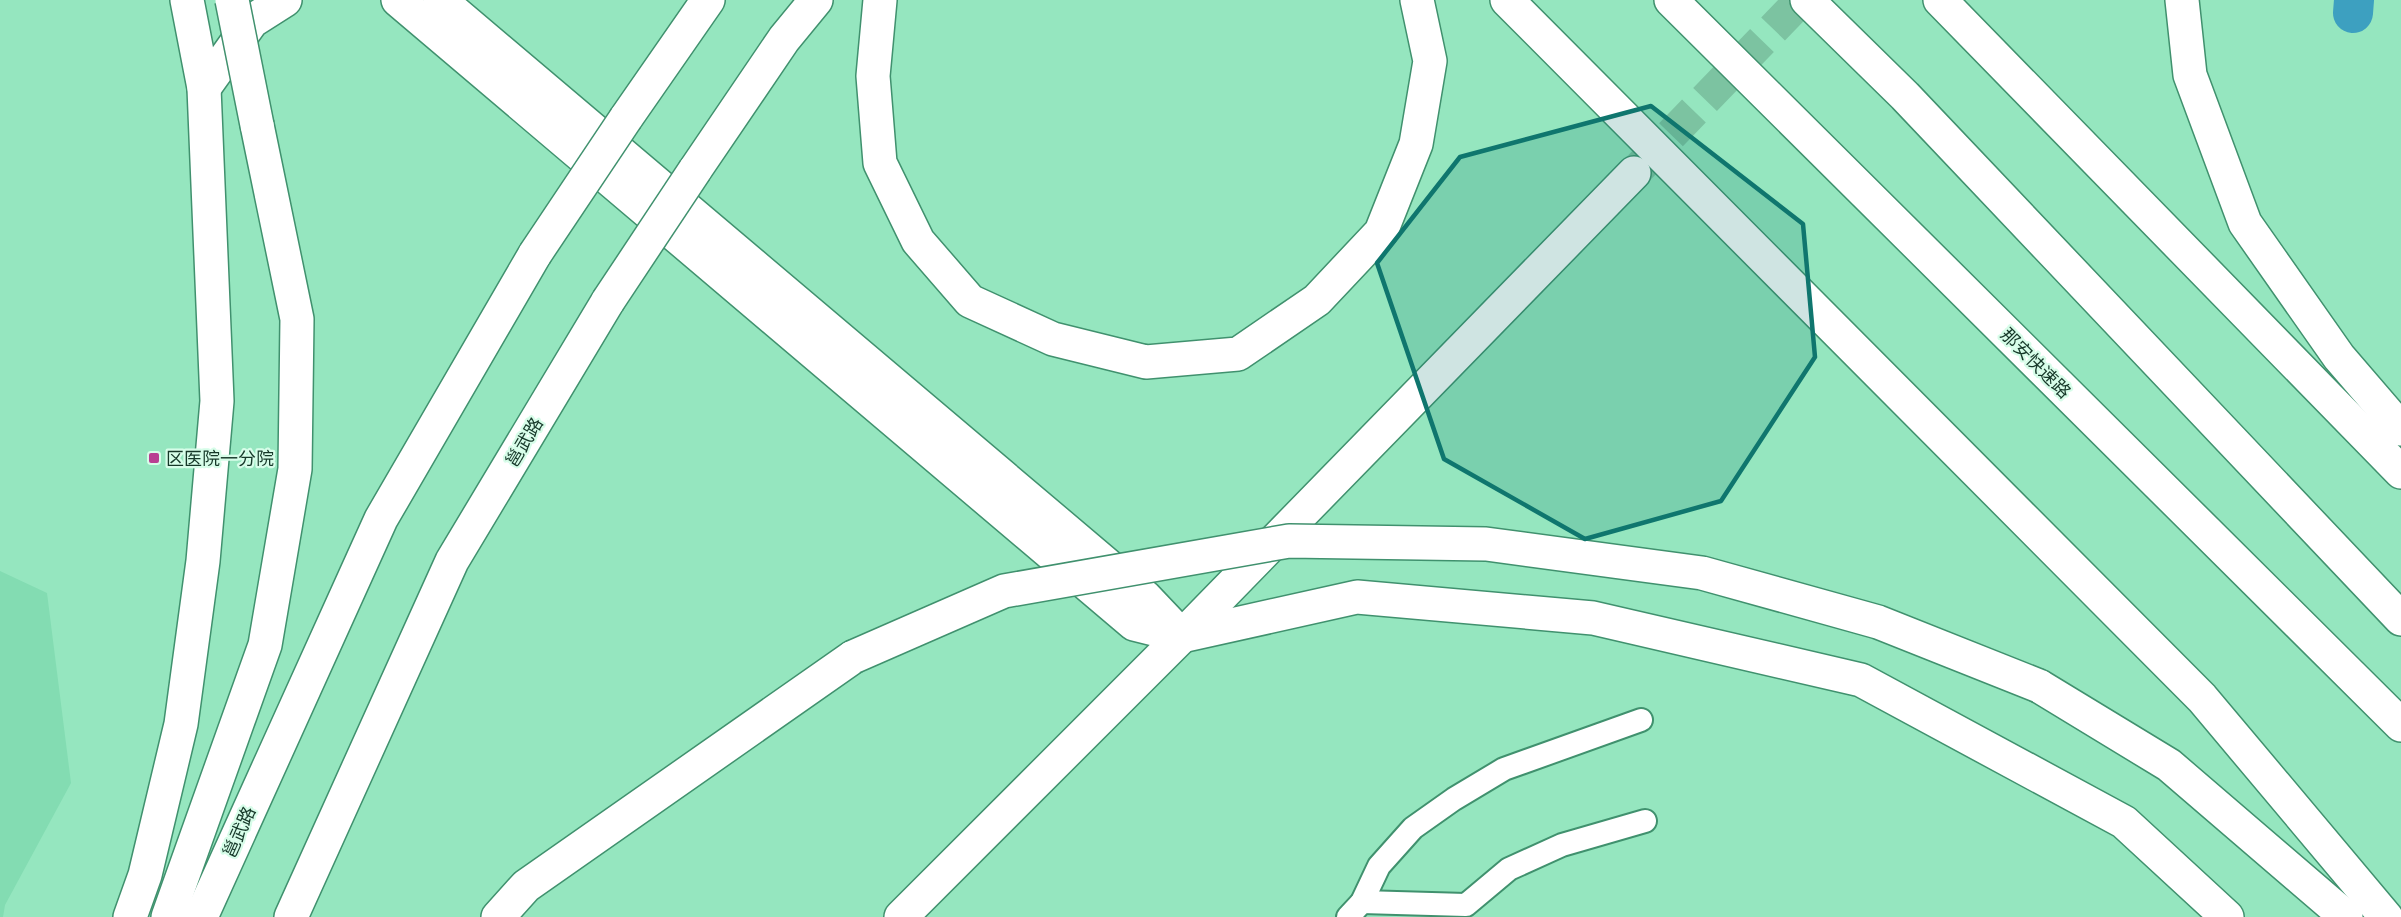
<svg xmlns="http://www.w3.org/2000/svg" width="2401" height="917" viewBox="0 0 2401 917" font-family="Lora,'Noto Sans SC',serif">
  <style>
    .built { fill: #83dcb2 }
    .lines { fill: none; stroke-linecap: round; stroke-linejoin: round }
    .canal { stroke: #3da0c0; stroke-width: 40 }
    .tertiary-tunnel { stroke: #7cc3a1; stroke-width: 33; stroke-dasharray: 33 16; stroke-linecap: butt }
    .service-casing { stroke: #40916e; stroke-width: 26 }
    .minor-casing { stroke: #40916e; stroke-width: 36 }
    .tertiary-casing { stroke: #40916e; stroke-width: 36 }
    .primary-casing { stroke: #40916e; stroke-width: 36 }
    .trunk-casing { stroke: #40916e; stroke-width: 36 }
    .service { stroke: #fff; stroke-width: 22 }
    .minor { stroke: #fff; stroke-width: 33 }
    .tertiary { stroke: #fff; stroke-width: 33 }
    .primary { stroke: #fff; stroke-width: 33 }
    .trunk { stroke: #fff; stroke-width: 33 }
    .primary-bridge-casing { stroke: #40916e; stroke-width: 36; stroke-linecap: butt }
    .trunk-bridge-casing { stroke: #40916e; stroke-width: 36; stroke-linecap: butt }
    .primary-bridge { stroke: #fff; stroke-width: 33 }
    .trunk-bridge { stroke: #fff; stroke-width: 33 }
    .marked { fill: #0f766e; fill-opacity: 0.2; stroke: #0f766e; stroke-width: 4.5; stroke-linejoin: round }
    .poi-dot { fill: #b93f92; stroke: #d7fde9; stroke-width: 2 }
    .labels { text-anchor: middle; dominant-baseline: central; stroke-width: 4.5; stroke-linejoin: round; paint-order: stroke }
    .street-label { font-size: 18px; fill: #163829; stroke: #d7fde9 }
    .poi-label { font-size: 18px; fill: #163829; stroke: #d7fde9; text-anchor: start }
  </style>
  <rect width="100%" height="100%" fill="#95e6bf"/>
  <path class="built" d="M 0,571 L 47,593 L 71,783 L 5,905 L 3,917 L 0,917 Z"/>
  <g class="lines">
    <path class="canal" d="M 2353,13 L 2354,0"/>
    <path class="tertiary-tunnel" d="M 1637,170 L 1801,0"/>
    <defs>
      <g id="service">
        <path d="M 1362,902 L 1466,905 L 1509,869 L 1562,845 L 1645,821"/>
        <path d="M 1348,917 L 1362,902 L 1379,866 L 1413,828 L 1454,799 L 1504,769 L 1641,720"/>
      </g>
      <path id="minor" d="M 1182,636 L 1357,597 L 1593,618 L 1861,680 L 2124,822 L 2227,917"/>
      <g id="tertiary">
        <path d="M 398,0 L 1134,624 L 1182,636"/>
        <path d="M 440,0 L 1145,597 L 1182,636"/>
        <path d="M 204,88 L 252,21 L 285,0"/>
        <path d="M 130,917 L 145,875 L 181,724 L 203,561 L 217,401 L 204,88 L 187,0"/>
        <path d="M 901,917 L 1182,636 L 1634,173"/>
      </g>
      <g id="primary">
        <path d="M 626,118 L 708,0"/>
        <path d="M 695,170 L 784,39 L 816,0"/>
        <path d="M 201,917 L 381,519 L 535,254"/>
        <path d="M 291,917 L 452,561 L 608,301"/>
      </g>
      <g id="trunk">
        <path d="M 880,0 L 873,76 L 880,163 L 918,241 L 970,301 L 1053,339 L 1146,362 L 1238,354 L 1317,300 L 1381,232 L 1416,144 L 1430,61 L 1417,0"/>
        <path d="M 1507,0 L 2202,698 L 2386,917"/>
        <path d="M 1671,0 L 2401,725"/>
        <path d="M 1807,0 L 1905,96 L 2401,619"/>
        <path d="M 1940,0 L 2401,472"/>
        <path d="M 2182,0 L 2190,75 L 2245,223 L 2339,357 L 2401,429"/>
        <path d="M 2039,686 L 2169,765 L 2346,917"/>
        <path d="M 168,917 L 265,645 L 295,469 L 297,319 L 257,125"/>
        <path d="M 498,917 L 526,886 L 853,657"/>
      </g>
    </defs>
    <use href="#service" class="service-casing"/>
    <use href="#minor" class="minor-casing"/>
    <use href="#tertiary" class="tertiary-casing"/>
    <use href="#primary" class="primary-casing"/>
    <use href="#trunk" class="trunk-casing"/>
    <use href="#service" class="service"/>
    <use href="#minor" class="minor"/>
    <use href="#tertiary" class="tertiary"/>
    <use href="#primary" class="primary"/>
    <use href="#trunk" class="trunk"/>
    <defs>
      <g id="primary-bridge">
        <path d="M 535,254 L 626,118"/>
        <path d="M 608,301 L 695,170"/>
      </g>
      <g id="trunk-bridge">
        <path d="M 232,0 L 257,125"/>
        <path d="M 853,657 L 1004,591 L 1289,541 L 1486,544 L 1702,573 L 1878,622 L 2039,686"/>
      </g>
    </defs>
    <use href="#primary-bridge" class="primary-bridge-casing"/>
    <use href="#trunk-bridge" class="trunk-bridge-casing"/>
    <use href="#primary-bridge" class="primary-bridge"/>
    <use href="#trunk-bridge" class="trunk-bridge"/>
  </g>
  <path class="marked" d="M 1651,106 L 1803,224 L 1815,357 L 1721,501 L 1585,539 L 1444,459 L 1377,263 L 1460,157 Z"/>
  <rect class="poi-dot" x="148" y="452" width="12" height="12" rx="3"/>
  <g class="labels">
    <g class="street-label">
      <text transform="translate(2036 363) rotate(45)">那安快速路</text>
      <text transform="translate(524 442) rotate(-59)">邕武路</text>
      <text transform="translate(239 832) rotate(-66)">邕武路</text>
    </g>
    <g class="poi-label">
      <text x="166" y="458">区医院一分院</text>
    </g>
  </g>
</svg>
